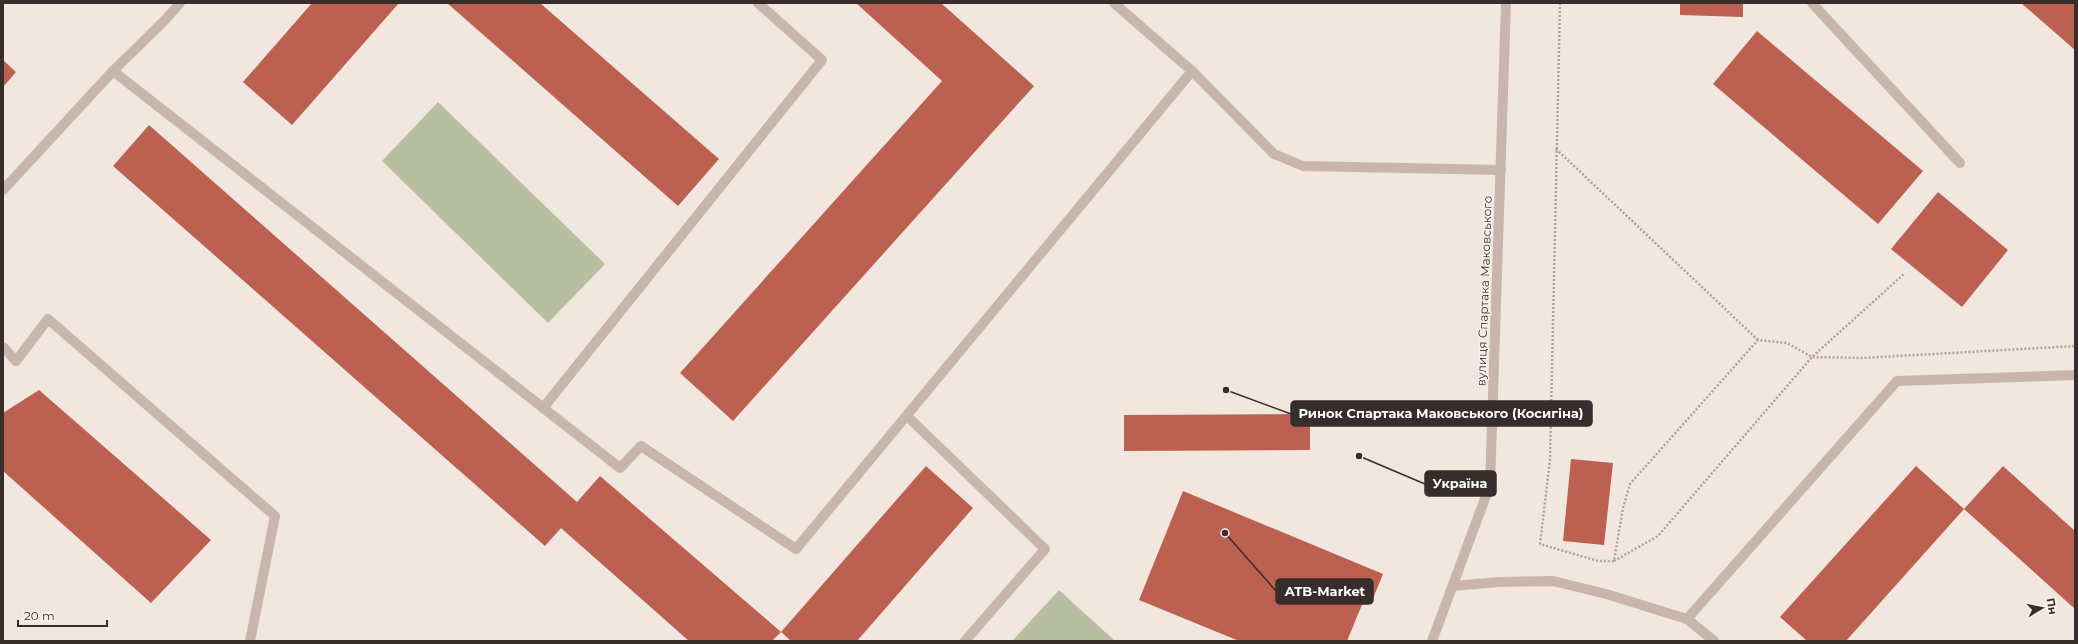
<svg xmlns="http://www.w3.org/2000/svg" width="2078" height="644" viewBox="0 0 2078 644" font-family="Montserrat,sans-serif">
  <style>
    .green { fill: #b8bfa0 }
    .building { fill: #bc6151 }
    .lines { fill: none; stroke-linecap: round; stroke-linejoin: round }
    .path { stroke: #b4a096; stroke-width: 2.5; stroke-dasharray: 2 2; stroke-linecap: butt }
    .minor { stroke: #c8b6ac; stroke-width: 10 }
    .labels { text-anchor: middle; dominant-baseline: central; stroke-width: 3; stroke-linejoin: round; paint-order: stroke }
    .street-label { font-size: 12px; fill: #372d2a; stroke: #f9f1eb }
    .leader { fill: none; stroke: #372d2a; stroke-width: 1.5 }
    .callout-dot { fill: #372d2a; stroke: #f9f1eb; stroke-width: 1.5 }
    .callout { fill: #372d2a; stroke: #372d2a; stroke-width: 1.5 }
    .callout-label { font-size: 13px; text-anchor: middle; font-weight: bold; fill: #fff }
  </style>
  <rect width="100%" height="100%" fill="#f1e7df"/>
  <g class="green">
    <path d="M 438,102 L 605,264 L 548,323 L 382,161 Z"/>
    <path d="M 1059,590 L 1115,641 L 1012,641 Z"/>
  </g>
  <g class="building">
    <path d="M 312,3 L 399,3 L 292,125 L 243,82 Z"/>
    <path d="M 447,3 L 540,3 L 719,159 L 678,206 Z"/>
    <path d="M 856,3 L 941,3 L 1034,86 L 733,421 L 680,373 L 942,81 Z"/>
    <path d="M 1680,3 L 1743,3 L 1743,17 L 1680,15 Z"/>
    <path d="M 2021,3 L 2075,3 L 2075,50 Z"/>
    <path d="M 1757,31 L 1923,171 L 1878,224 L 1713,84 Z"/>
    <path d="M 3,60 L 16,72 L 3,87 Z"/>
    <path d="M 149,125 L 577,502 L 600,476 L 781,632 L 926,466 L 973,508 L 857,641 L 791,641 L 781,632 L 772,641 L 689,641 L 561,528 L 545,546 L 113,166 Z"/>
    <path d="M 1938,192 L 2008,250 L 1962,307 L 1891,249 Z"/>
    <path d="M 39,390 L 211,540 L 151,603 L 3,471 L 3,413 Z"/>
    <path d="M 1310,414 L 1310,450 L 1124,451 L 1124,415 Z"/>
    <path d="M 1571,459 L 1613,463 L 1604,545 L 1563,541 Z"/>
    <path d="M 1916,466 L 1964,509 L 2003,466 L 2075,531 L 2075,609 L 1964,509 L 1846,641 L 1807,641 L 1780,617 Z"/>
    <path d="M 1183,491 L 1383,574 L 1372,601 L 1364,600 L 1347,641 L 1239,641 L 1139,600 Z"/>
  </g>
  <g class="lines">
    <g class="path">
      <path d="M 1560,3 L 1550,460 L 1540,544 L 1598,561 L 1614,561 L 1623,508 L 1630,484 L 1758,340 L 1787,343 L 1812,357 L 1862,358 L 2075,346"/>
      <path d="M 1556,149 L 1758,340"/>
      <path d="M 1614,561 L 1658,536 L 1812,357 L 1904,274"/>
    </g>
    <g class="minor">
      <path d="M 1114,3 L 1192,71"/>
      <path d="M 1812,3 L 1960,163"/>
      <path d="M 113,71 L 620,468 L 641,446 L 796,549 L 1192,71 L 1274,154 L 1303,166 L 1501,170"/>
      <path d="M 3,190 L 113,71 L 165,20 L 180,3"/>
      <path d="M 3,347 L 16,361 L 48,319 L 275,516 L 250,641"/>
      <path d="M 543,408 L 822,60 L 758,3"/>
      <path d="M 907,416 L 1045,549 L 965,641"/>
      <path d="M 1453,586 L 1499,582 L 1553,581 L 1606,594 L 1687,619 L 1897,381 L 2075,375"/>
      <path d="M 1687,619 L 1714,641"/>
      <path d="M 1432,641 L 1490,485 L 1506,3"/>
    </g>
  </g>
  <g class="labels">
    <g class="street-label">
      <text transform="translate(1484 291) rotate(-88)">вулиця Спартака Маковського</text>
    </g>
  </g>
  <path class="leader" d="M1226 390L1291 414M1359 456L1425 484M1225 533L1276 591"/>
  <g class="callout-dot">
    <circle cx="1226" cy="390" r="4"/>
    <circle cx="1359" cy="456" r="4"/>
    <circle cx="1225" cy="533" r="4"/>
  </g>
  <g class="callout">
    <rect x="1291" y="401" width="301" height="25" rx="4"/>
    <rect x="1425" y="471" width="71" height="25" rx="4"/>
    <rect x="1276" y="579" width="97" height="25" rx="4"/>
  </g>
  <g class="callout-label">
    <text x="1441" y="418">Ринок Спартака Маковського (Косигіна)</text>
    <text x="1460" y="488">Україна</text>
    <text x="1325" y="596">ATB-Market</text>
  </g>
  <rect width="2078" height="644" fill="none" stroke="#372d2a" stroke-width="8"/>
  <g transform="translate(2042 608) rotate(80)" stroke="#f9f1eb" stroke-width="3" paint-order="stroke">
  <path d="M0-3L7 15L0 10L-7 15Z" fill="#372d2a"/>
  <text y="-6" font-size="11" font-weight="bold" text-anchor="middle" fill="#372d2a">Пн</text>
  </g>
  <path d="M18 620v6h89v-6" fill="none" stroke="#372d2a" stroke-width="2"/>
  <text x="24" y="620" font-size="12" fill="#372d2a" stroke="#f9f1eb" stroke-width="3" paint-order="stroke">20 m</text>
</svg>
